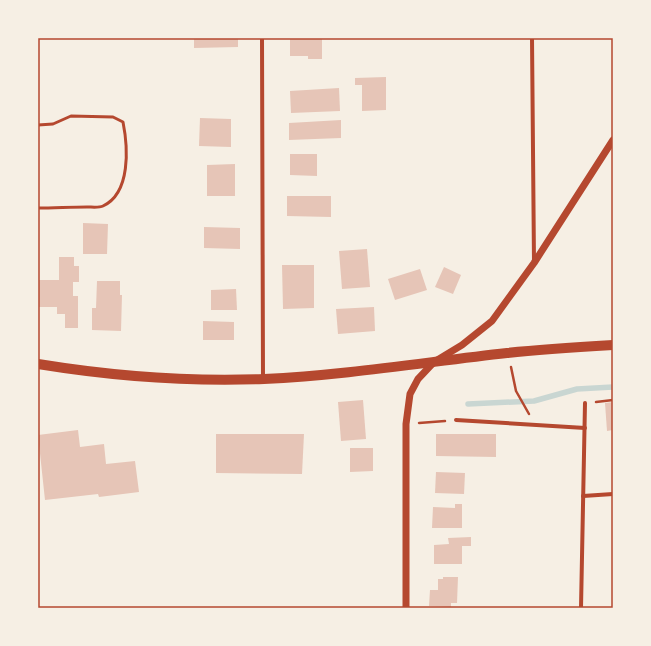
<svg xmlns="http://www.w3.org/2000/svg" width="651" height="646" viewBox="0 0 651 646" font-family="'Crimson Pro',serif">
  <style>
    .lines { fill: none; stroke-linecap: round; stroke-linejoin: round }
    .stream { stroke: #c9d6d2; stroke-width: 5.5 }
    .building { fill: #e6c5b7 }
    .path { stroke: #b5482f; stroke-width: 2.5 }
    .service { stroke: #b5482f; stroke-width: 3 }
    .minor { stroke: #b5482f; stroke-width: 4 }
    .tertiary { stroke: #b5482f; stroke-width: 7 }
    .primary { stroke: #b5482f; stroke-width: 10 }
    .neatline { fill: none; stroke: #b5482f; stroke-width: 1.5 }
  </style>
  <rect width="100%" height="100%" fill="#f6efe4"/>
  <g class="lines">
    <path class="stream" d="M 468,404 L 534,401 L 577,389 L 613,387"/>
  </g>
  <g class="building">
    <path d="M 194,38 L 238,38 L 238,47 L 194,48 Z"/>
    <path d="M 290,38 L 322,38 L 322,59 L 308,59 L 308,56 L 290,56 Z"/>
    <path d="M 386,77 L 386,110 L 362,111 L 362,85 L 355,85 L 355,78 Z"/>
    <path d="M 339,88 L 340,111 L 291,113 L 290,91 Z"/>
    <path d="M 200,118 L 231,119 L 231,147 L 199,146 Z"/>
    <path d="M 341,120 L 341,138 L 289,140 L 289,123 Z"/>
    <path d="M 290,154 L 317,154 L 317,176 L 290,175 Z"/>
    <path d="M 235,164 L 235,196 L 207,196 L 207,165 Z"/>
    <path d="M 287,196 L 331,196 L 331,217 L 287,216 Z"/>
    <path d="M 83,223 L 108,224 L 107,254 L 83,254 Z"/>
    <path d="M 204,227 L 240,228 L 240,249 L 204,248 Z"/>
    <path d="M 367,249 L 370,287 L 342,289 L 339,251 Z"/>
    <path d="M 59,257 L 74,257 L 74,266 L 79,266 L 79,282 L 73,282 L 73,296 L 78,296 L 78,328 L 65,328 L 65,314 L 57,314 L 57,307 L 38,307 L 38,280 L 59,280 Z"/>
    <path d="M 282,265 L 314,265 L 314,308 L 283,309 Z"/>
    <path d="M 444,267 L 461,275 L 453,294 L 435,287 Z"/>
    <path d="M 420,269 L 427,290 L 395,300 L 388,279 Z"/>
    <path d="M 97,281 L 120,281 L 120,295 L 122,295 L 121,331 L 92,330 L 92,308 L 96,308 Z"/>
    <path d="M 236,289 L 237,310 L 211,310 L 211,290 Z"/>
    <path d="M 374,307 L 375,331 L 338,334 L 336,309 Z"/>
    <path d="M 203,321 L 234,322 L 234,340 L 203,340 Z"/>
    <path d="M 363,400 L 366,439 L 341,441 L 338,402 Z"/>
    <path d="M 613,402 L 613,430 L 607,431 L 605,403 Z"/>
    <path d="M 78,430 L 80,447 L 104,444 L 106,464 L 135,461 L 139,492 L 99,497 L 98,494 L 45,500 L 38,435 Z"/>
    <path d="M 216,434 L 304,434 L 302,474 L 216,473 Z"/>
    <path d="M 436,434 L 496,434 L 496,457 L 436,456 Z"/>
    <path d="M 350,448 L 373,448 L 373,471 L 350,472 Z"/>
    <path d="M 436,472 L 465,473 L 464,494 L 435,493 Z"/>
    <path d="M 455,504 L 462,504 L 462,528 L 432,528 L 433,507 L 455,508 Z"/>
    <path d="M 471,537 L 471,546 L 462,546 L 462,564 L 434,564 L 434,545 L 449,544 L 448,538 Z"/>
    <path d="M 443,577 L 458,577 L 457,603 L 451,603 L 451,607 L 429,606 L 430,590 L 438,590 L 438,579 L 443,579 Z"/>
  </g>
  <g class="lines">
    <g class="path">
      <path d="M 511,367 L 516,391 L 529,414"/>
      <path d="M 596,402 L 613,400"/>
      <path d="M 419,423 L 445,421"/>
    </g>
    <path class="service" d="M 38,125 L 53,124 L 71,116 L 113,117 L 123,122 C 128,147 131,193 103,206 C 99,208 92,207 87,207 C 71,207 54,208 38,208"/>
    <g class="minor">
      <path d="M 262,38 L 263,379"/>
      <path d="M 532,38 L 534,262"/>
      <path d="M 456,420 L 585,428"/>
      <path d="M 583,496 L 613,494"/>
      <path d="M 581,608 L 585,403"/>
    </g>
    <path class="tertiary" d="M 406,608 L 406,424 L 410,394 L 418,379 L 434,362 L 462,345 L 492,321 L 534,263 L 613,140"/>
    <path class="primary" d="M 38,364 C 112,376 189,382 264,379 C 346,375 426,362 507,353 C 543,349 578,347 613,345"/>
  </g>
  <rect width="651" height="646" fill="none" stroke="#f6efe4" stroke-width="78"/>
  <rect x="39" y="39" width="573" height="568" class="neatline"/>
</svg>
